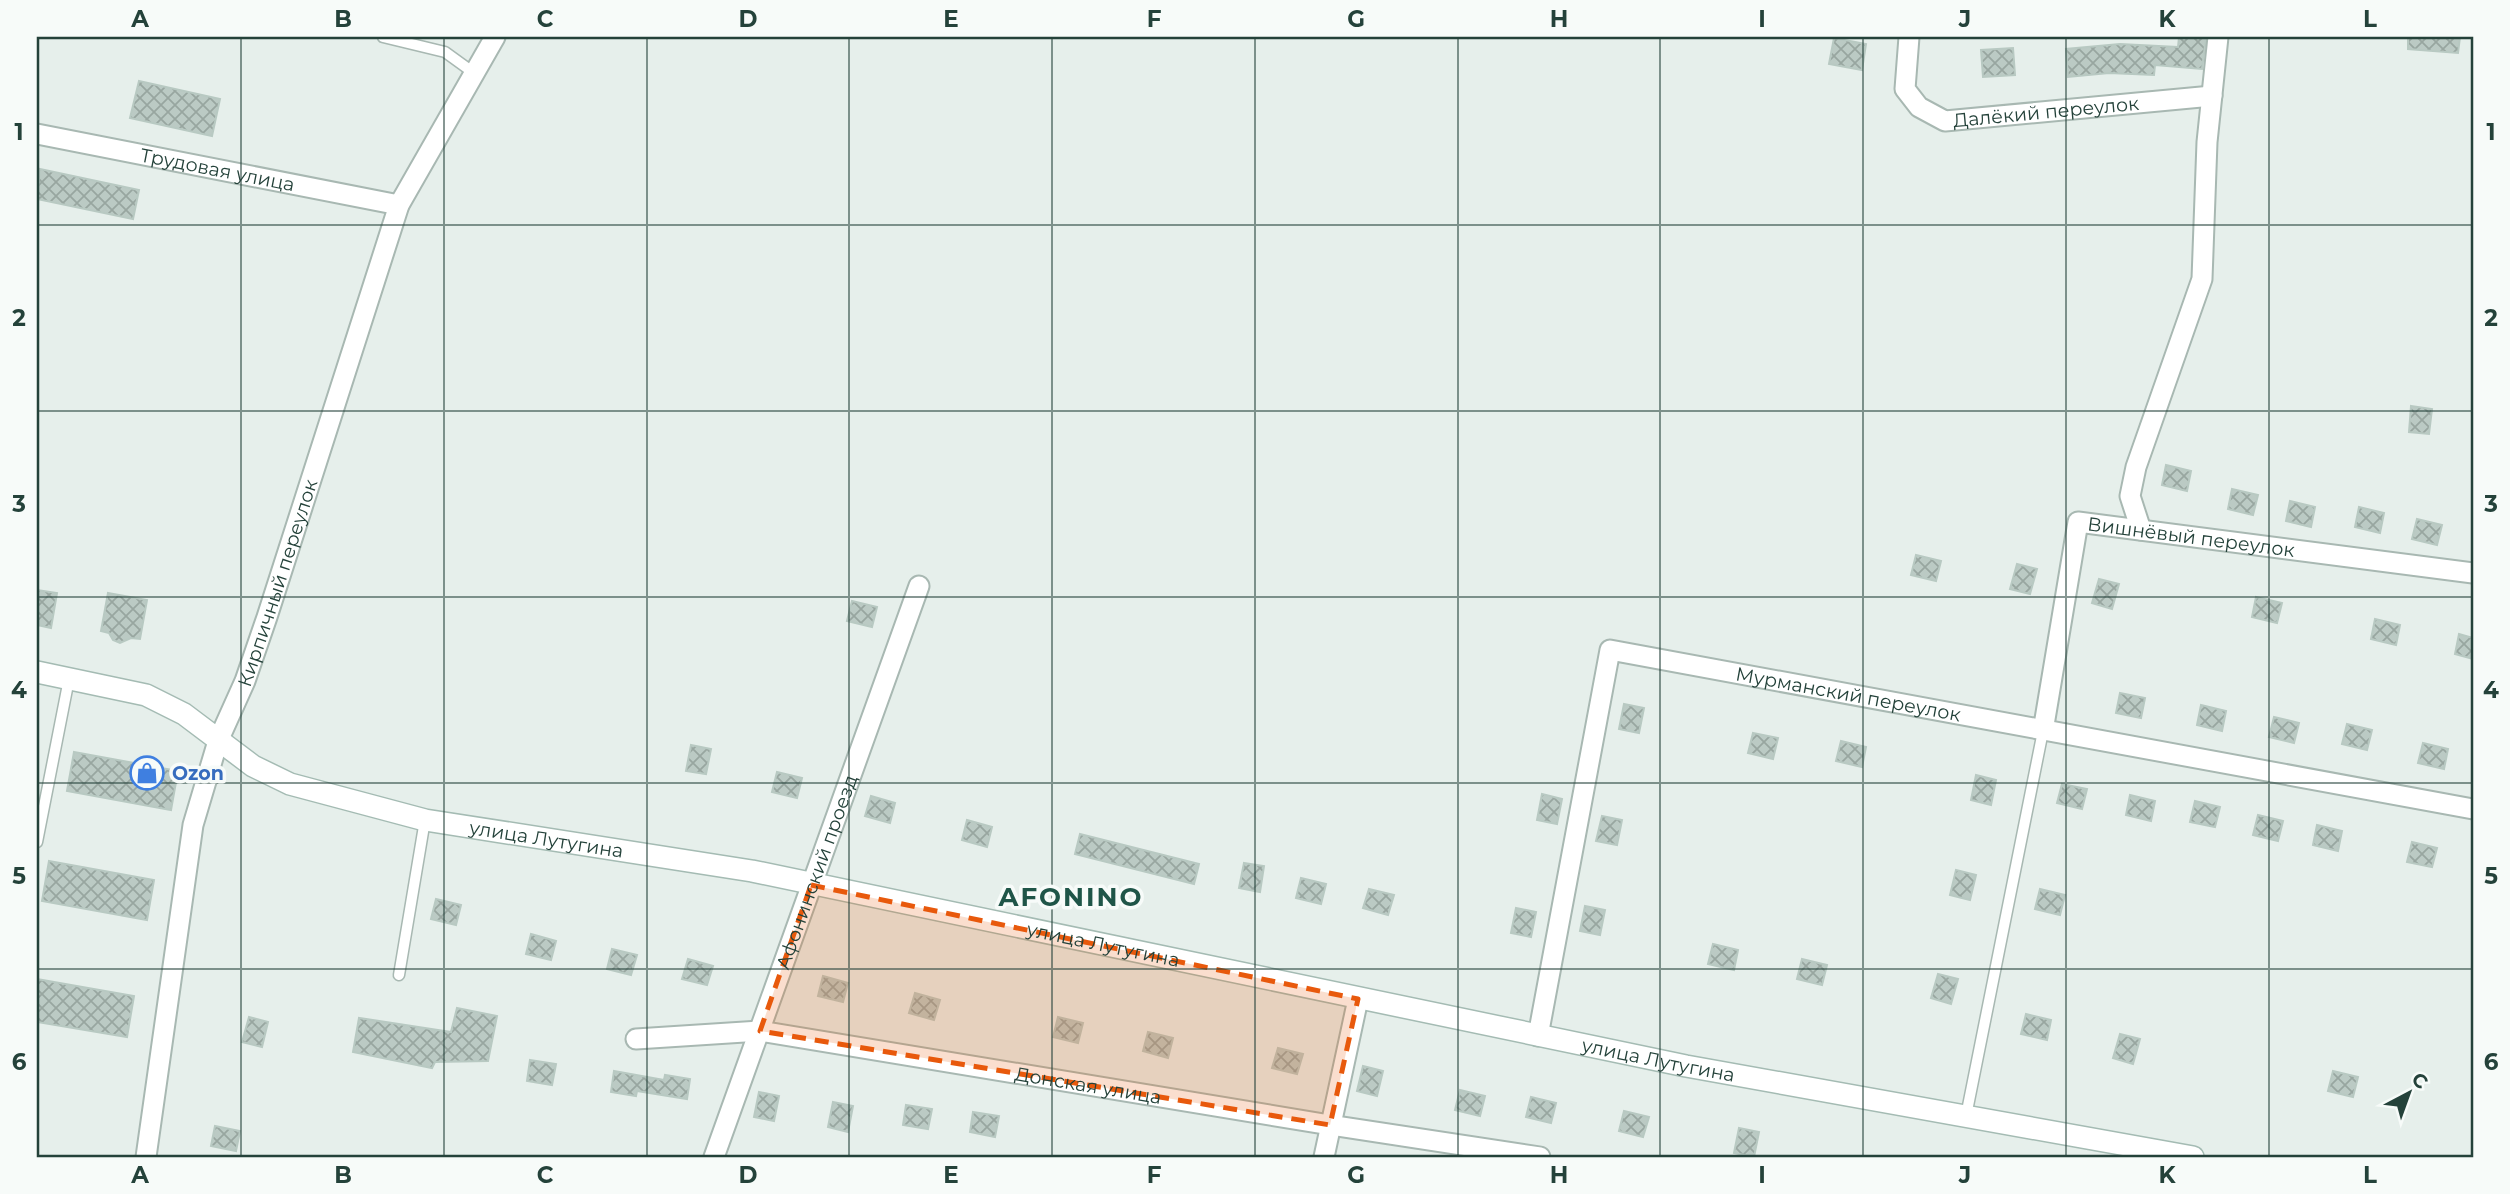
<svg xmlns="http://www.w3.org/2000/svg" width="2510" height="1194" viewBox="0 0 2510 1194" font-family="Montserrat,sans-serif">
  <style>
    .building { fill: url(#building-cross-hatch); stroke: #b8c9c2; stroke-width: 2 }
    .lines { fill: none; stroke-linecap: round; stroke-linejoin: round }
    .lane-casing { stroke: #a8b8b2; stroke-width: 13 }
    .street-casing { stroke: #a8b8b2; stroke-width: 23 }
    .secondary-casing { stroke: #a4bbb3; stroke-width: 24 }
    .lane { stroke: #fff; stroke-width: 10 }
    .street { stroke: #fff; stroke-width: 19 }
    .secondary { stroke: #fff; stroke-width: 21 }
    .marked { fill: #e8590c; fill-opacity: 0.2; stroke: #e8590c; stroke-width: 5; stroke-dasharray: 14 9; stroke-linejoin: round }
    .grid { fill: none; stroke: #24423a; stroke-width: 2; stroke-opacity: 0.55 }
    .labels { text-anchor: middle; dominant-baseline: central; stroke-width: 7; stroke-linejoin: round; paint-order: stroke }
    .street-label { font-size: 19px; fill: #24423a; stroke: #f7fbf9 }
    .shop-label { font-size: 19px; font-weight: bold; fill: #366cbe; stroke: #f7fbf9; text-anchor: start }
    .district-label { font-size: 26px; font-weight: bold; letter-spacing: 2px; fill: #1f5548; stroke: #f7fbf9 }
    .neatline { fill: none; stroke: #24423a; stroke-width: 2.5 }
    .grid-label { font-size: 23px; text-anchor: middle; font-weight: bold; fill: #24423a }
  </style>
  <defs>
    <pattern id="building-cross-hatch" width="8" height="8" patternUnits="userSpaceOnUse" patternTransform="scale(1.75)"><rect width="8" height="8" fill="#bbcac4"/><path d="M0 0l8 8M0 8l8-8" fill="none" stroke="#98a6a0"/></pattern>
  </defs>
  <rect width="100%" height="100%" fill="#e6efeb"/>
  <g class="building">
    <path d="M 2179,37 L 2206,38 L 2202,69 L 2155,65 L 2154,75 L 2109,73 L 2068,77 L 2066,49 L 2120,44 L 2178,47 Z"/>
    <path d="M 2408,37 L 2460,37 L 2458,53 L 2408,49 Z"/>
    <path d="M 1834,38 L 1866,44 L 1862,70 L 1829,64 Z"/>
    <path d="M 2013,48 L 2015,75 L 1983,77 L 1981,50 Z"/>
    <path d="M 139,81 L 220,99 L 212,136 L 130,118 Z"/>
    <path d="M 40,169 L 139,190 L 133,219 L 37,199 Z"/>
    <path d="M 2411,406 L 2432,409 L 2429,434 L 2409,432 Z"/>
    <path d="M 2166,465 L 2191,471 L 2187,491 L 2162,485 Z"/>
    <path d="M 2232,489 L 2258,495 L 2253,515 L 2228,509 Z"/>
    <path d="M 2290,501 L 2315,507 L 2311,527 L 2286,521 Z"/>
    <path d="M 2359,507 L 2384,513 L 2380,533 L 2355,527 Z"/>
    <path d="M 2417,519 L 2442,525 L 2437,545 L 2412,539 Z"/>
    <path d="M 1916,555 L 1941,561 L 1936,581 L 1911,575 Z"/>
    <path d="M 2017,564 L 2037,569 L 2030,594 L 2010,589 Z"/>
    <path d="M 2099,579 L 2119,584 L 2112,609 L 2092,603 Z"/>
    <path d="M 37,590 L 57,593 L 51,628 L 37,625 Z"/>
    <path d="M 108,593 L 147,600 L 140,639 L 131,638 L 120,643 L 113,640 L 109,633 L 101,631 Z"/>
    <path d="M 2256,597 L 2282,603 L 2277,623 L 2252,617 Z"/>
    <path d="M 852,601 L 877,607 L 872,627 L 847,621 Z"/>
    <path d="M 2375,619 L 2400,625 L 2396,645 L 2371,639 Z"/>
    <path d="M 2459,634 L 2473,638 L 2473,659 L 2455,654 Z"/>
    <path d="M 2120,693 L 2145,698 L 2141,718 L 2116,713 Z"/>
    <path d="M 1624,704 L 1644,708 L 1639,733 L 1619,729 Z"/>
    <path d="M 2201,705 L 2226,711 L 2222,731 L 2197,725 Z"/>
    <path d="M 2274,717 L 2299,723 L 2294,743 L 2269,737 Z"/>
    <path d="M 2347,724 L 2372,730 L 2367,750 L 2342,744 Z"/>
    <path d="M 1753,733 L 1778,738 L 1773,759 L 1748,753 Z"/>
    <path d="M 1841,741 L 1866,747 L 1862,767 L 1836,761 Z"/>
    <path d="M 2423,743 L 2448,749 L 2444,769 L 2418,763 Z"/>
    <path d="M 691,745 L 711,749 L 706,774 L 686,771 Z"/>
    <path d="M 74,752 L 178,771 L 171,810 L 67,791 Z"/>
    <path d="M 777,772 L 802,778 L 797,798 L 772,792 Z"/>
    <path d="M 1976,775 L 1996,780 L 1991,805 L 1971,800 Z"/>
    <path d="M 2062,784 L 2087,789 L 2082,809 L 2057,803 Z"/>
    <path d="M 1542,794 L 1562,799 L 1557,824 L 1537,820 Z"/>
    <path d="M 2130,795 L 2155,801 L 2151,821 L 2126,815 Z"/>
    <path d="M 871,796 L 895,803 L 890,823 L 865,816 Z"/>
    <path d="M 2195,801 L 2220,807 L 2215,827 L 2190,822 Z"/>
    <path d="M 2258,815 L 2283,821 L 2278,841 L 2253,835 Z"/>
    <path d="M 1602,816 L 1622,820 L 1617,845 L 1596,841 Z"/>
    <path d="M 967,820 L 992,827 L 987,847 L 962,840 Z"/>
    <path d="M 2317,825 L 2342,831 L 2338,851 L 2313,845 Z"/>
    <path d="M 1080,834 L 1199,864 L 1194,884 L 1075,854 Z"/>
    <path d="M 2412,842 L 2437,848 L 2432,867 L 2407,862 Z"/>
    <path d="M 49,861 L 154,880 L 147,920 L 42,901 Z"/>
    <path d="M 1244,863 L 1264,866 L 1260,892 L 1239,888 Z"/>
    <path d="M 1956,870 L 1976,875 L 1970,900 L 1950,895 Z"/>
    <path d="M 1301,878 L 1326,884 L 1321,904 L 1296,898 Z"/>
    <path d="M 1369,889 L 1394,895 L 1388,915 L 1363,908 Z"/>
    <path d="M 2040,889 L 2065,895 L 2060,915 L 2035,909 Z"/>
    <path d="M 436,899 L 461,905 L 456,925 L 431,919 Z"/>
    <path d="M 1585,906 L 1605,910 L 1600,935 L 1580,931 Z"/>
    <path d="M 1516,908 L 1536,912 L 1531,937 L 1511,933 Z"/>
    <path d="M 531,934 L 556,941 L 551,960 L 526,954 Z"/>
    <path d="M 1713,944 L 1738,950 L 1734,970 L 1708,964 Z"/>
    <path d="M 612,949 L 637,955 L 631,975 L 607,969 Z"/>
    <path d="M 688,959 L 713,966 L 707,985 L 682,979 Z"/>
    <path d="M 1802,959 L 1827,965 L 1822,985 L 1797,979 Z"/>
    <path d="M 1938,974 L 1958,979 L 1951,1004 L 1931,998 Z"/>
    <path d="M 823,976 L 848,983 L 843,1002 L 818,996 Z"/>
    <path d="M 37,979 L 134,996 L 127,1037 L 37,1022 Z"/>
    <path d="M 915,993 L 940,1000 L 934,1020 L 909,1013 Z"/>
    <path d="M 457,1008 L 497,1016 L 488,1061 L 435,1062 L 432,1068 L 353,1052 L 359,1018 L 451,1032 Z"/>
    <path d="M 2026,1014 L 2051,1020 L 2047,1040 L 2021,1034 Z"/>
    <path d="M 249,1017 L 268,1022 L 262,1047 L 242,1042 Z"/>
    <path d="M 1058,1017 L 1083,1023 L 1078,1043 L 1053,1037 Z"/>
    <path d="M 1148,1032 L 1173,1038 L 1168,1058 L 1143,1051 Z"/>
    <path d="M 2120,1034 L 2140,1039 L 2133,1064 L 2113,1058 Z"/>
    <path d="M 1278,1048 L 1303,1054 L 1297,1074 L 1272,1068 Z"/>
    <path d="M 530,1060 L 556,1064 L 552,1085 L 527,1081 Z"/>
    <path d="M 1363,1066 L 1383,1071 L 1377,1096 L 1357,1091 Z"/>
    <path d="M 614,1071 L 664,1080 L 665,1075 L 690,1079 L 687,1099 L 637,1091 L 636,1096 L 611,1092 Z"/>
    <path d="M 2333,1071 L 2358,1077 L 2353,1097 L 2328,1091 Z"/>
    <path d="M 1460,1090 L 1485,1096 L 1480,1116 L 1455,1110 Z"/>
    <path d="M 759,1092 L 779,1096 L 774,1121 L 754,1117 Z"/>
    <path d="M 1531,1097 L 1556,1103 L 1551,1123 L 1526,1117 Z"/>
    <path d="M 833,1102 L 853,1106 L 848,1132 L 828,1127 Z"/>
    <path d="M 906,1105 L 932,1109 L 928,1129 L 903,1125 Z"/>
    <path d="M 1624,1111 L 1649,1117 L 1643,1137 L 1619,1131 Z"/>
    <path d="M 973,1112 L 999,1116 L 995,1137 L 970,1132 Z"/>
    <path d="M 215,1126 L 240,1131 L 236,1151 L 211,1146 Z"/>
    <path d="M 1739,1128 L 1759,1132 L 1754,1157 L 1734,1153 Z"/>
  </g>
  <g class="lines">
    <defs>
      <g id="lane">
        <path d="M 383,37 L 445,52 L 474,73"/>
        <path d="M 37,842 L 69,679"/>
        <path d="M 399,975 L 425,820"/>
        <path d="M 1966,1116 L 2043,731"/>
      </g>
      <g id="street">
        <path id="s1" d="M 1909,37 L 1905,89 L 1919,107 L 1945,121 L 2212,96"/>
        <path id="s2" d="M 37,134 L 399,205"/>
        <path d="M 2141,530 L 2130,496 L 2136,467 L 2202,279 L 2207,142 L 2218,37"/>
        <path id="s3" d="M 2043,731 L 2078,522 L 2473,573"/>
        <path id="s4" d="M 1538,1036 L 1610,650 L 2473,809"/>
        <path id="s5" d="M 636,1039 L 760,1031 L 1330,1125 L 1540,1157"/>
        <path id="s6" d="M 146,1157 L 193,825 L 218,741 L 245,681 L 267,617 L 399,205 L 495,37"/>
        <path id="s7" d="M 714,1157 L 919,586"/>
        <path d="M 1324,1157 L 1358,999"/>
      </g>
      <g id="secondary">
        <path id="s8" d="M 37,672 L 146,695 L 184,714 L 253,766 L 290,784 L 425,820 L 752,871 L 1686,1066 L 2193,1157"/>
      </g>
    </defs>
    <use href="#lane" class="lane-casing"/>
    <use href="#street" class="street-casing"/>
    <use href="#secondary" class="secondary-casing"/>
    <use href="#lane" class="lane"/>
    <use href="#street" class="street"/>
    <use href="#secondary" class="secondary"/>
  </g>
  <path class="marked" d="M 811,885 L 1358,999 L 1330,1125 L 760,1031 Z"/>
  <path class="grid" d="M 241,37 L 241,1157M 444,37 L 444,1157M 647,37 L 647,1157M 849,37 L 849,1157M 1052,37 L 1052,1157M 1255,37 L 1255,1157M 1458,37 L 1458,1157M 1660,37 L 1660,1157M 1863,37 L 1863,1157M 2066,37 L 2066,1157M 2269,37 L 2269,1157M 37,225 L 2473,225M 37,411 L 2473,411M 37,597 L 2473,597M 37,783 L 2473,783M 37,969 L 2473,969"/>
  <defs>
    <symbol id="shop-ring" viewBox="-11 -11 22 22"><circle r="9.5" fill="#f7fbf9" stroke="#3f7fe0" stroke-width="1.5"/><path d="M-5-2.5h2.3a2.7 3.5 0 0 1 5.4 0H5L5.5 6h-11ZM-1.5-2.5h3a1.5 2.3 0 0 0-3 0Z" fill="#3f7fe0"/></symbol>
  </defs>
  <g fill-rule="evenodd">
    <use href="#shop-ring" x="128" y="754" width="38" height="38"/>
  </g>
  <g class="labels">
    <g class="street-label">
      <text stroke="none"><textPath href="#s1" startOffset="206">Далёкий переулок</textPath></text>
      <text stroke="none"><textPath href="#s2" startOffset="184">Трудовая улица</textPath></text>
      <text stroke="none"><textPath href="#s3" startOffset="326">Вишнёвый переулок</textPath></text>
      <text stroke="none"><textPath href="#s6" startOffset="592">Кирпичный переулок</textPath></text>
      <text stroke="none"><textPath href="#s4" startOffset="635">Мурманский переулок</textPath></text>
      <text stroke="none"><textPath href="#s8" startOffset="544">улица Лутугина</textPath></text>
      <text stroke="none"><textPath href="#s7" startOffset="303">Афонинский проезд</textPath></text>
      <text stroke="none"><textPath href="#s8" startOffset="1111">улица Лутугина</textPath></text>
      <text stroke="none"><textPath href="#s8" startOffset="1678">улица Лутугина</textPath></text>
      <text stroke="none"><textPath href="#s5" startOffset="457">Донская улица</textPath></text>
    </g>
    <g class="shop-label">
      <text x="172" y="773">Ozon</text>
    </g>
    <g class="district-label">
      <text x="1071" y="897">AFONINO</text>
    </g>
  </g>
  <rect width="2510" height="1194" fill="none" stroke="#f7fbf9" stroke-width="77"/>
  <g transform="translate(2409 1093) rotate(41)" stroke="#f7fbf9" stroke-width="5" paint-order="stroke">
  <path d="M0-5L12 26L0 18L-12 26Z" fill="#24423a"/>
  <text y="-10" font-size="19" font-weight="bold" text-anchor="middle" fill="#24423a">С</text>
  </g>
  <rect x="38" y="38" width="2434" height="1118" class="neatline"/>
  <g class="grid-label">
    <text x="140" y="27">A</text>
    <text x="343" y="27">B</text>
    <text x="545" y="27">C</text>
    <text x="748" y="27">D</text>
    <text x="951" y="27">E</text>
    <text x="1154" y="27">F</text>
    <text x="1356" y="27">G</text>
    <text x="1559" y="27">H</text>
    <text x="1762" y="27">I</text>
    <text x="1965" y="27">J</text>
    <text x="2167" y="27">K</text>
    <text x="2370" y="27">L</text>
    <text x="19" y="140">1</text>
    <text x="2491" y="140">1</text>
    <text x="19" y="326">2</text>
    <text x="2491" y="326">2</text>
    <text x="19" y="512">3</text>
    <text x="2491" y="512">3</text>
    <text x="19" y="698">4</text>
    <text x="2491" y="698">4</text>
    <text x="19" y="884">5</text>
    <text x="2491" y="884">5</text>
    <text x="19" y="1070">6</text>
    <text x="2491" y="1070">6</text>
    <text x="140" y="1183">A</text>
    <text x="343" y="1183">B</text>
    <text x="545" y="1183">C</text>
    <text x="748" y="1183">D</text>
    <text x="951" y="1183">E</text>
    <text x="1154" y="1183">F</text>
    <text x="1356" y="1183">G</text>
    <text x="1559" y="1183">H</text>
    <text x="1762" y="1183">I</text>
    <text x="1965" y="1183">J</text>
    <text x="2167" y="1183">K</text>
    <text x="2370" y="1183">L</text>
  </g>
</svg>
